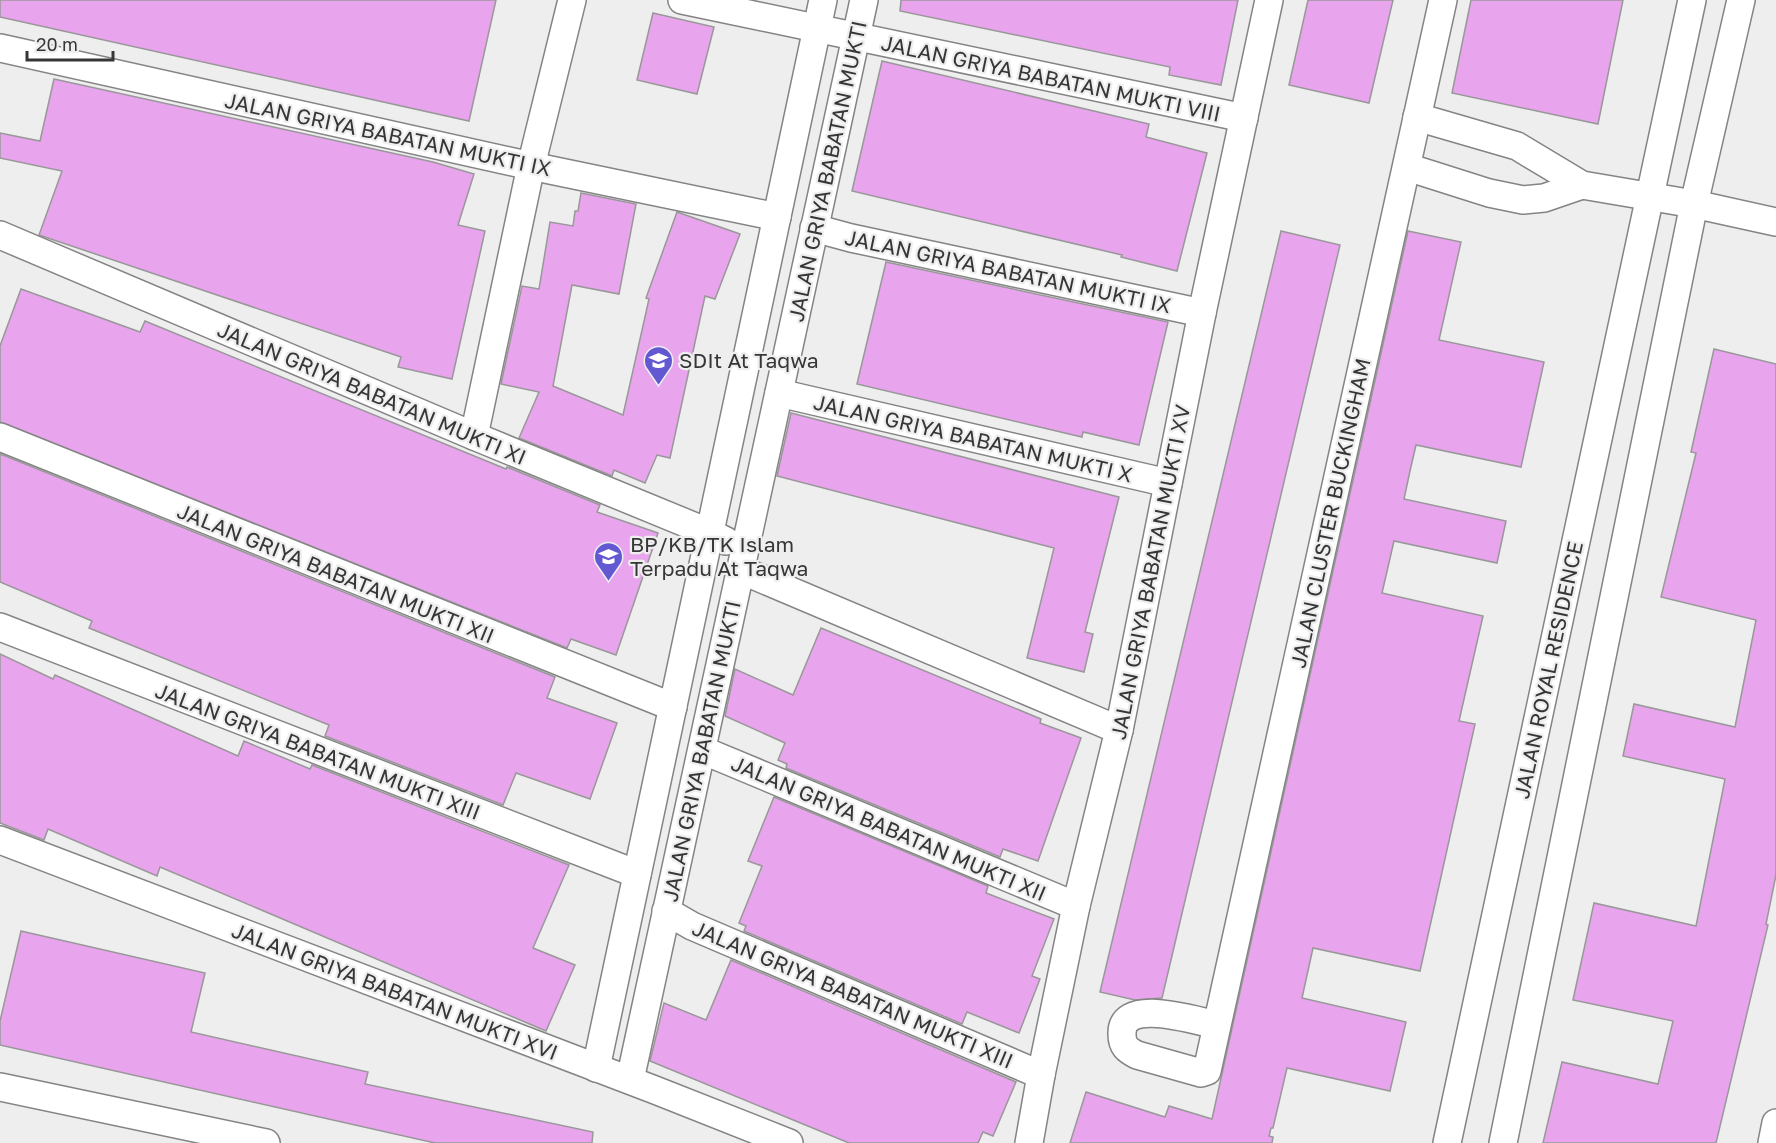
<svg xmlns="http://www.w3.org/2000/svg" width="1776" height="1143" viewBox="0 0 1776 1143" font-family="'Golos Text',sans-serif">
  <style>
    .building { fill: #e8a4ed; stroke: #999899; stroke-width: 1.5 }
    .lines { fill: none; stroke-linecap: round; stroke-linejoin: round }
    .minor-casing { stroke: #848485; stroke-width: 30 }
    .minor { stroke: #fff; stroke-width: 27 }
    .labels { text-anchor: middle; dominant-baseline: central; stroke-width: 4.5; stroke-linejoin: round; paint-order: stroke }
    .street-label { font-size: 21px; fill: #363637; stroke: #eeeeef }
    .poi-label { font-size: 21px; fill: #363637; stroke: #eeeeef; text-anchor: start }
  </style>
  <rect width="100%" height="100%" fill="#eeeeef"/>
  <g class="building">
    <path d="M 0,0 L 496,0 L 469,121 L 0,17 Z"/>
    <path d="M 901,0 L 1238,0 L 1221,85 L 1169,75 L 1170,67 L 900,11 Z"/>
    <path d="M 1308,0 L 1393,0 L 1369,103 L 1289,85 Z"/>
    <path d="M 1471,0 L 1623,0 L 1598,124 L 1452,93 Z"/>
    <path d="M 653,13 L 714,27 L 697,94 L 637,80 Z"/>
    <path d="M 882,61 L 1149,124 L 1146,137 L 1207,153 L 1177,271 L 1121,257 L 1122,255 L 852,191 Z"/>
    <path d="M 54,79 L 433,162 L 474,174 L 458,225 L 485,231 L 452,379 L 398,367 L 401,357 L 39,235 L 62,171 L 0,158 L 0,133 L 40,141 Z"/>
    <path d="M 581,193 L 636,204 L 619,294 L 572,285 L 553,386 L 623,415 L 649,299 L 646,298 L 677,212 L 740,234 L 715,299 L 705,296 L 670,458 L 657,455 L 645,483 L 614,470 L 612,476 L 519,438 L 539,392 L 501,384 L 522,286 L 539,289 L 550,222 L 573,226 L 575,211 L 578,211 Z"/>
    <path d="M 1281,231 L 1340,245 L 1162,998 L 1135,1000 L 1100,992 Z"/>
    <path d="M 1408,231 L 1461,242 L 1439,340 L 1544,362 L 1521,467 L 1416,445 L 1410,471 L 1404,499 L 1506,521 L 1497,563 L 1394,541 L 1382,593 L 1483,616 L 1459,721 L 1475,724 L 1420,971 L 1313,948 L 1302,998 L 1406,1022 L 1390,1091 L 1287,1068 L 1273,1128 L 1271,1128 L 1269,1136 L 1273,1137 L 1272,1143 L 1070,1143 L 1086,1092 L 1165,1117 L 1169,1106 L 1212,1119 Z"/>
    <path d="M 886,262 L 1168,322 L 1139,445 L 1083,432 L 1082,437 L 857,384 Z"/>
    <path d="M 21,289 L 140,332 L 145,321 L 506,469 L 507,467 L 600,505 L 597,512 L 658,533 L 616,655 L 571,639 L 567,648 L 0,422 L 0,346 Z"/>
    <path d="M 1714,349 L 1776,364 L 1776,875 L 1766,924 L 1768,925 L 1716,1143 L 1543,1143 L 1562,1062 L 1658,1084 L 1673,1021 L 1573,1000 L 1594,903 L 1696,926 L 1725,779 L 1623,756 L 1634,704 L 1735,727 L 1756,620 L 1661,597 L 1696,453 L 1691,452 Z"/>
    <path d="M 791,413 L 1119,497 L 1085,632 L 1093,634 L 1084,672 L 1027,658 L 1054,548 L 777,476 Z"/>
    <path d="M 0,454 L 555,677 L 547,698 L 617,723 L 590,799 L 516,773 L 503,805 L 325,736 L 329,725 L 89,628 L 92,621 L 0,582 Z"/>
    <path d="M 821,628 L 1041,719 L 1040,723 L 1081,738 L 1038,861 L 1003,849 L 1000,857 L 786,768 L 787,764 L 778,760 L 785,743 L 725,716 L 735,669 L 793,695 Z"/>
    <path d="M 0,654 L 53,679 L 55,675 L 238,756 L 244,741 L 310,769 L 312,765 L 569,865 L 533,948 L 575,965 L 546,1031 L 160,867 L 157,876 L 48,829 L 44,840 L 0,823 Z"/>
    <path d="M 774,797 L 988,886 L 986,893 L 1054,919 L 1032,976 L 1040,979 L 1019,1033 L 967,1012 L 962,1024 L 744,931 L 746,926 L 739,923 L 762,866 L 748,861 Z"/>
    <path d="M 21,931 L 205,973 L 191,1032 L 368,1072 L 365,1084 L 593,1132 L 592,1143 L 435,1143 L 0,1045 L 0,1021 Z"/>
    <path d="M 731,960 L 1016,1082 L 993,1136 L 983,1132 L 978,1143 L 849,1143 L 650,1061 L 664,1003 L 706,1020 Z"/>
  </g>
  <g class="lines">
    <defs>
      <g id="minor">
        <path d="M 682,0 L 1244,118"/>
        <path d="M 0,48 L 531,166 L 777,217"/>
        <path d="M 1417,117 L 1517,146 L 1582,185 L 1694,204 L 1776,222"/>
        <path d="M 1407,167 L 1489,193 L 1523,200 L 1544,198 L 1582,185"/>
        <path d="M 814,228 L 851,238 L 1202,313"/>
        <path d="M 0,235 L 474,436 L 710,533 L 726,541"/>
        <path d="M 779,393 L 1168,483"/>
        <path d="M 474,436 L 531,166 L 572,0"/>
        <path d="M 0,437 L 673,707"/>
        <path d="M 741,570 L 1119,730"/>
        <path d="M 0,627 L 637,874"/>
        <path d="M 702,750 L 1076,906"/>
        <path d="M 0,840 L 655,1090 L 789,1143"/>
        <path d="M 666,911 L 692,926 L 1041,1075"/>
        <path d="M 1217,1025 C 1196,1021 1121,996 1122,1034 C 1122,1046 1127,1050 1137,1055 L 1201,1073 L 1207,1071 L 1443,0"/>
        <path d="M 596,1068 L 823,0"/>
        <path d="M 630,1080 L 864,0"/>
        <path d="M 0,1087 L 266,1143"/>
        <path d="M 1029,1143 L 1041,1075 L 1076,906 L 1119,730 L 1202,313 L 1269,0"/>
        <path d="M 1447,1143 L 1692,0"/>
        <path d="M 1503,1143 L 1694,204 L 1741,0"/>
        <path d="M 1772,1143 L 1776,1123"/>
      </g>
    </defs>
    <use href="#minor" class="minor-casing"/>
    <use href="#minor" class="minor"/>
  </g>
  <defs>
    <symbol id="school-pin" viewBox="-11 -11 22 30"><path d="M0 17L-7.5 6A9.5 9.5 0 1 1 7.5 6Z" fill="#6259d2" stroke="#eeeeef"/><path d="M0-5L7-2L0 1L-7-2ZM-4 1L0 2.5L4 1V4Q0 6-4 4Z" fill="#fff"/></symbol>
  </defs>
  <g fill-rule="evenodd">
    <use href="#school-pin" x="642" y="344" width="33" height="45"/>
    <use href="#school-pin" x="592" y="540" width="33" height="45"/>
  </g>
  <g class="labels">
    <g class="street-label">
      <text transform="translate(1051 78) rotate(12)">JALAN GRIYA BABATAN MUKTI VIII</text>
      <text transform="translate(388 134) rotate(12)">JALAN GRIYA BABATAN MUKTI IX</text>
      <text transform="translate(827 171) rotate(-78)">JALAN GRIYA BABATAN MUKTI</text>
      <text transform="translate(1008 271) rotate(12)">JALAN GRIYA BABATAN MUKTI IX</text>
      <text transform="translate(372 393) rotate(23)">JALAN GRIYA BABATAN MUKTI XI</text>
      <text transform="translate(973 438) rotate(13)">JALAN GRIYA BABATAN MUKTI X</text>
      <text transform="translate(1330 513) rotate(-78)">JALAN CLUSTER BUCKINGHAM</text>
      <text transform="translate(1150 572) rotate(-79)">JALAN GRIYA BABATAN MUKTI XV</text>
      <text transform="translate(336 573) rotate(22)">JALAN GRIYA BABATAN MUKTI XII</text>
      <text transform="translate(1548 670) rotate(-78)">JALAN ROYAL RESIDENCE</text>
      <text transform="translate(318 751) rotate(21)">JALAN GRIYA BABATAN MUKTI XIII</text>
      <text transform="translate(701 751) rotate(-78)">JALAN GRIYA BABATAN MUKTI</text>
      <text transform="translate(889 828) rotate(23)">JALAN GRIYA BABATAN MUKTI XII</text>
      <text transform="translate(395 991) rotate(21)">JALAN GRIYA BABATAN MUKTI XVI</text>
      <text transform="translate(853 994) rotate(23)">JALAN GRIYA BABATAN MUKTI XIII</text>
    </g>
    <g class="poi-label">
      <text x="679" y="360">SDIt At Taqwa</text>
      <text x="630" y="544">BP/KB/TK Islam<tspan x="630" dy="24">Terpadu At Taqwa</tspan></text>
    </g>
  </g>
  <path d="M27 51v9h86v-9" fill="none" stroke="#363637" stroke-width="3"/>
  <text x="36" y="51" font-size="18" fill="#363637" stroke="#eeeeef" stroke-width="4.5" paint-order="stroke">20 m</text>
</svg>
